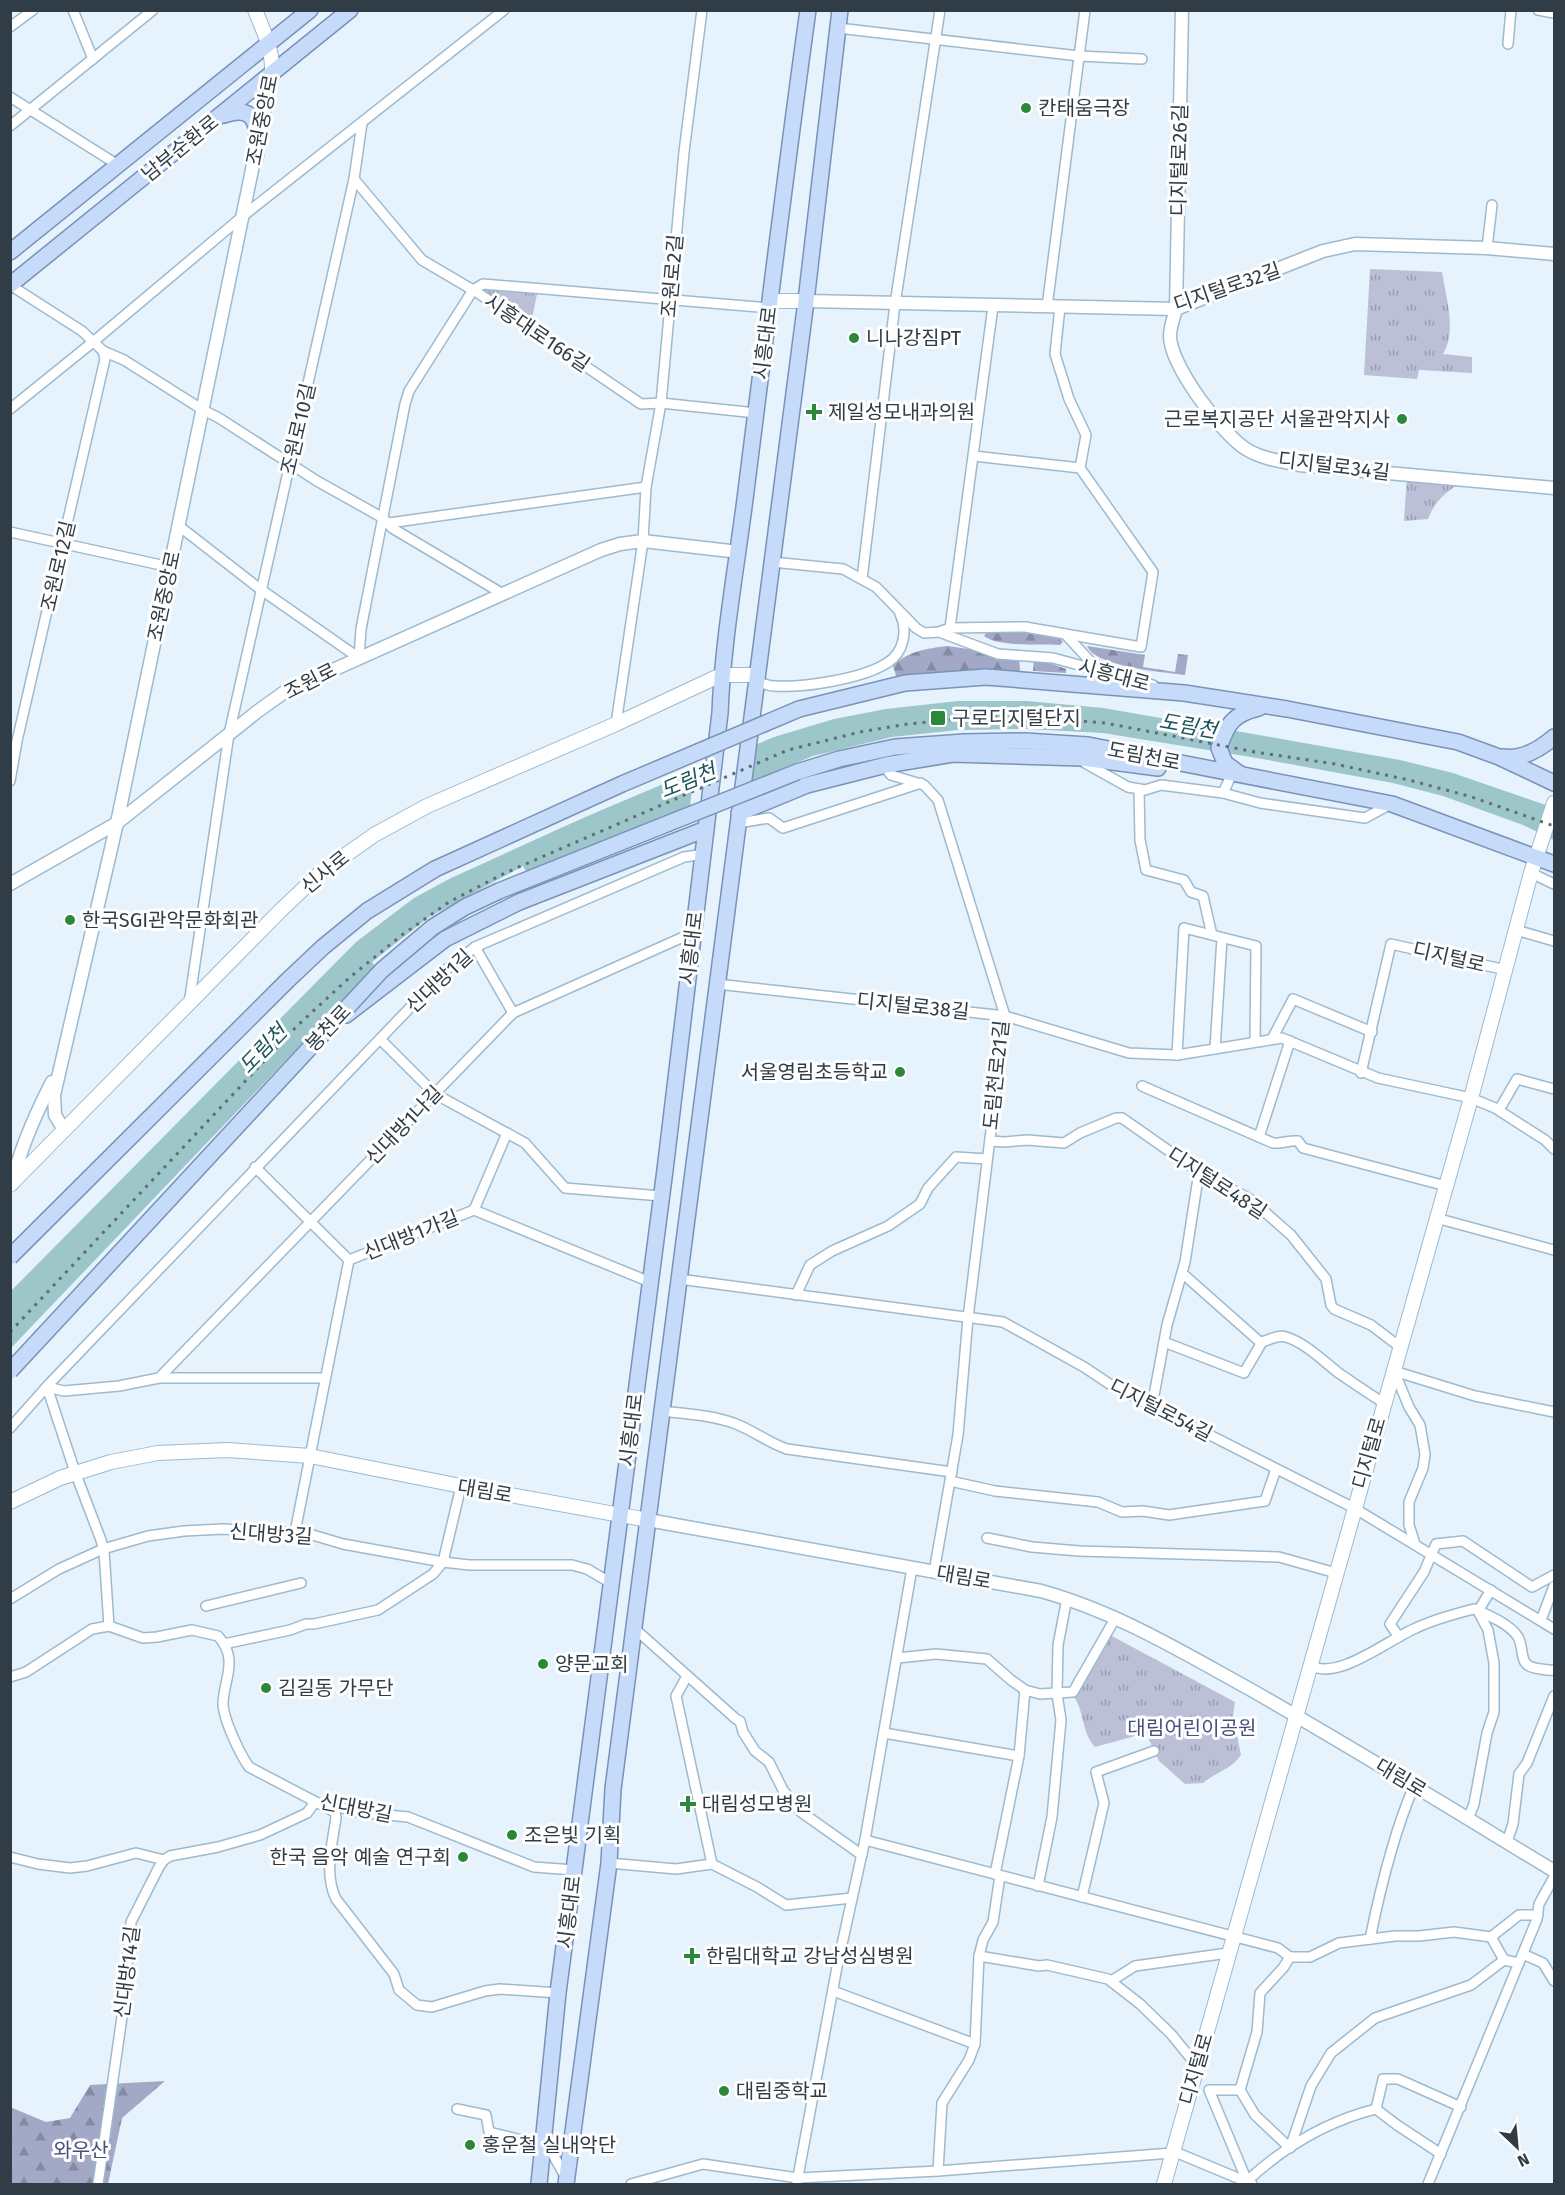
<svg xmlns="http://www.w3.org/2000/svg" width="1565" height="2195" viewBox="0 0 1565 2195" font-family="'Fira Sans','Noto Sans KR',sans-serif">
  <style>
    .forest { fill: url(#forest-firs) }
    .park { fill: url(#park-tufts) }
    .water { fill: #9cc6ca }
    .pier { fill: #e6f2fc }
    .lines { fill: none; stroke-linecap: round; stroke-linejoin: round }
    .minor-casing { stroke: #9cbad0; stroke-width: 12 }
    .tertiary-casing { stroke: #9cbad0; stroke-width: 15 }
    .secondary-casing { stroke: #9cbad0; stroke-width: 16 }
    .primary-casing { stroke: #7993b8; stroke-width: 18 }
    .minor { stroke: #fff; stroke-width: 9 }
    .tertiary { stroke: #fff; stroke-width: 12 }
    .secondary { stroke: #fff; stroke-width: 14 }
    .primary { stroke: #c6daf9; stroke-width: 15 }
    .rail { stroke: #606d76; stroke-width: 3; stroke-dasharray: 3 6; stroke-linecap: butt }
    .primary-bridge-casing { stroke: #7993b8; stroke-width: 18; stroke-linecap: butt }
    .primary-bridge { stroke: #c6daf9; stroke-width: 15 }
    .poi-dot { fill: #2b883a; stroke: #fefefe; stroke-width: 2 }
    .labels { text-anchor: middle; dominant-baseline: central; stroke-width: 6; stroke-linejoin: round; paint-order: stroke }
    .poi-label { font-size: 20px; fill: #303d46; stroke: #fefefe; text-anchor: start }
    .street-label { font-size: 20px; fill: #303d46; stroke: #fefefe }
    .park-label { font-size: 20px; fill: #494f7d; stroke: #fefefe }
    .water-label { font-size: 21px; font-style: italic; fill: #195559; stroke: #fefefe }
  </style>
  <defs>
    <pattern id="forest-firs" width="22" height="20" patternUnits="userSpaceOnUse" patternTransform="scale(1.5)"><rect width="22" height="20" fill="#a2a8c6"/><path d="M5 1l3.5 6h-7zM16 11l3.5 6h-7z" fill="#848aa3"/></pattern>
    <pattern id="park-tufts" width="24" height="20" patternUnits="userSpaceOnUse" patternTransform="scale(1.5)"><rect width="24" height="20" fill="#bcc0d7"/><path d="M3 7l-1-3M5 7V3M7 7l1-3M15 17l-1-3M17 17v-4M19 17l1-3" fill="none" stroke="#999db0"/></pattern>
  </defs>
  <rect width="100%" height="100%" fill="#e6f2fc"/>
  <g class="forest">
    <path d="M 987,632 L 1025,632 L 1060,639 L 1063,642 L 1060,645 C 1042,644 997,647 984,636 Z"/>
    <path d="M 947,646 L 1019,656 L 1020,671 L 927,674 L 897,679 L 893,666 C 910,650 926,649 947,646 Z"/>
    <path d="M 1087,646 L 1145,655 L 1143,667 L 1175,672 L 1178,654 L 1188,655 L 1185,675 C 1163,672 1096,667 1087,646 Z"/>
    <path d="M 1034,657 L 1066,669 L 1066,673 L 1033,671 Z"/>
    <path d="M 165,2081 L 122,2118 L 108,2184 L 11,2184 L 10,2107 L 46,2122 L 70,2118 L 90,2085 Z"/>
  </g>
  <g class="park">
    <path d="M 1370,269 L 1442,272 C 1446,297 1457,332 1443,354 L 1472,357 L 1472,373 L 1419,370 L 1417,379 L 1364,375 Z"/>
    <path d="M 480,289 L 537,294 L 531,324 Z"/>
    <path d="M 1407,475 L 1466,480 C 1448,490 1435,500 1428,519 L 1404,521 Z"/>
    <path d="M 1110,1635 L 1235,1702 L 1233,1715 L 1241,1755 C 1232,1769 1216,1772 1203,1783 L 1185,1784 L 1159,1761 L 1146,1733 L 1095,1747 C 1081,1731 1085,1713 1074,1697 Z"/>
  </g>
  <path class="water" d="M 958,701 L 1027,701 L 1103,708 L 1259,735 L 1400,760 L 1453,773 L 1554,808 L 1554,840 L 1523,825 L 1443,796 L 1393,783 L 1257,758 L 1103,733 L 1027,729 L 958,730 L 892,737 L 813,756 L 496,885 L 377,965 L 11,1348 L 11,1291 L 356,942 L 414,898 L 484,860 L 774,737 L 834,719 L 886,709 Z"/>
  <g class="pier">
    <path d="M 1017,729 L 1090,733 L 1090,736 L 1027,732 L 958,732 L 892,740 L 842,751 L 787,769 L 498,888 L 379,967 L 200,1154 L 375,966 L 372,962 L 429,917 L 523,866 L 527,873 L 690,807 L 694,768 L 756,741 L 752,781 L 813,757 L 864,744 L 902,737 L 956,731 Z"/>
    <path d="M 682,773 L 418,893 L 483,858 Z"/>
  </g>
  <g class="lines">
    <defs>
      <g id="minor">
        <path d="M 73,10 L 93,59"/>
        <path d="M 1538,10 L 1554,13"/>
        <path d="M 10,27 L 33,10"/>
        <path d="M 838,28 L 1079,56 L 1142,59"/>
        <path d="M 1508,44 L 1511,10"/>
        <path d="M 10,97 L 118,165"/>
        <path d="M 10,126 L 153,10"/>
        <path d="M 354,179 L 422,260 L 478,293 L 641,404 L 661,403 L 756,413"/>
        <path d="M 1487,248 L 1492,205"/>
        <path d="M 10,285 L 82,331 L 103,351 L 124,360 L 203,410 L 219,418 L 317,481 L 383,518 L 392,528 L 503,594"/>
        <path d="M 1047,307 L 1085,10"/>
        <path d="M 1060,307 L 1055,354 L 1069,399 L 1086,435 L 1080,468"/>
        <path d="M 10,409 L 93,342 L 243,216 L 504,10"/>
        <path d="M 389,523 L 646,487"/>
        <path d="M 179,526 L 260,589 L 359,658"/>
        <path d="M 10,532 L 170,567"/>
        <path d="M 772,562 L 843,569 L 876,587 L 916,628 L 924,633 L 939,632 L 950,628 L 1025,627 L 1141,647 L 1153,572 L 1080,468 L 974,456"/>
        <path d="M 862,579 L 895,304 L 940,10"/>
        <path d="M 950,628 L 993,306"/>
        <path d="M 939,632 L 998,654 L 1053,658 L 1153,685"/>
        <path d="M 1065,634 L 1091,662 L 1109,670"/>
        <path d="M 359,658 L 361,629 L 405,404 L 409,391 L 473,290 L 483,284 L 769,308"/>
        <path d="M 756,681 C 762,683 768,686 774,686 C 803,688 862,679 887,663 C 904,653 908,630 900,614"/>
        <path d="M 616,724 L 643,541 L 646,487 L 661,403 L 684,152 L 702,10"/>
        <path d="M 1085,763 L 1128,787 L 1145,790 L 1161,785 L 1223,793 L 1230,778"/>
        <path d="M 883,765 L 891,775 L 924,785 L 938,800 L 1005,1016 L 968,1318 L 958,1435 L 934,1572"/>
        <path d="M 10,781 L 17,741 L 105,359 L 103,351"/>
        <path d="M 1139,789 L 1140,840 L 1146,870 L 1184,880 L 1191,892 L 1203,896 L 1212,935"/>
        <path d="M 1223,793 L 1260,803 L 1365,818 L 1391,804"/>
        <path d="M 738,823 L 769,818 L 783,828 L 921,783"/>
        <path d="M 1531,873 L 1554,884"/>
        <path d="M 1516,930 L 1554,941"/>
        <path d="M 475,947 L 513,1013"/>
        <path d="M 717,984 L 1005,1016 L 1129,1053 L 1177,1055 L 1282,1038 L 1378,1078 L 1471,1098 L 1495,1108 L 1545,1140 L 1554,1149"/>
        <path d="M 189,1004 L 229,734 L 354,179 L 362,123"/>
        <path d="M 380,1039 L 435,1094 L 525,1143 L 565,1188 L 661,1196"/>
        <path d="M 1272,1039 L 1293,999 L 1372,1032"/>
        <path d="M 1215,1049 L 1222,938"/>
        <path d="M 1177,1055 L 1184,928 L 1256,946 L 1255,1042"/>
        <path d="M 1361,1073 L 1391,944 L 1506,970"/>
        <path d="M 1142,1086 L 1273,1143 C 1282,1144 1289,1140 1298,1141 L 1303,1148 L 1446,1186"/>
        <path d="M 1499,1110 L 1517,1079 L 1554,1089"/>
        <path d="M 1259,1137 L 1290,1041"/>
        <path d="M 990,1141 L 1005,1142 L 1027,1140 L 1064,1143 L 1080,1133 L 1116,1118 L 1122,1118 L 1199,1172 L 1250,1199 L 1291,1235 L 1326,1279 L 1331,1305 L 1334,1309 L 1371,1325 L 1400,1347"/>
        <path d="M 255,1167 L 349,1260"/>
        <path d="M 474,1210 L 507,1133"/>
        <path d="M 1436,1218 L 1554,1250"/>
        <path d="M 1182,1273 L 1260,1342 C 1269,1341 1277,1334 1286,1337 C 1306,1343 1324,1362 1340,1374 C 1355,1384 1369,1394 1384,1403"/>
        <path d="M 679,1279 L 1003,1322 L 1084,1367 L 1111,1385 L 1354,1508 L 1554,1629"/>
        <path d="M 796,1295 L 810,1265 L 832,1251 L 888,1226 L 920,1204 L 928,1188 L 956,1157 L 987,1159"/>
        <path d="M 1164,1342 L 1244,1373 L 1262,1342"/>
        <path d="M 1394,1371 L 1409,1407 L 1420,1425 L 1425,1454 L 1423,1468 L 1409,1502 L 1409,1525 L 1415,1544"/>
        <path d="M 1394,1371 L 1475,1396 L 1554,1412"/>
        <path d="M 159,1378 L 513,1013 L 681,938 L 693,936"/>
        <path d="M 47,1387 L 64,1391 L 119,1386 L 159,1378 L 325,1378"/>
        <path d="M 47,1387 L 75,1472 L 101,1540 L 104,1551 L 109,1626"/>
        <path d="M 1152,1406 L 1167,1325 L 1185,1262 L 1199,1172"/>
        <path d="M 662,1411 C 686,1414 713,1415 736,1424 C 754,1431 769,1443 787,1449 L 952,1472"/>
        <path d="M 10,1428 L 50,1383 L 448,968 L 475,947 L 684,857 L 698,855 L 702,857"/>
        <path d="M 950,1481 L 995,1491 L 1098,1502 L 1122,1512 L 1143,1511 L 1169,1515 L 1265,1501 L 1276,1469"/>
        <path d="M 295,1532 L 349,1260 L 474,1210 L 650,1282"/>
        <path d="M 987,1538 L 1032,1547 L 1079,1551 L 1279,1557 L 1336,1573"/>
        <path d="M 10,1599 L 59,1569 L 103,1549 L 148,1536 L 184,1531 L 223,1529 L 306,1533 L 343,1544 L 443,1562 L 469,1565 L 572,1565 L 587,1569 L 611,1583"/>
        <path d="M 206,1606 L 301,1583"/>
        <path d="M 1541,1620 L 1554,1586"/>
        <path d="M 634,1628 L 736,1719 L 740,1721 L 743,1732 L 755,1751 L 769,1762 L 783,1790 L 801,1812 L 862,1855"/>
        <path d="M 1399,1637 L 1390,1624 L 1424,1572 L 1436,1544 L 1463,1541 L 1532,1587 L 1554,1575"/>
        <path d="M 224,1644 L 290,1630 L 306,1624 L 314,1624 L 378,1610 L 433,1574 L 443,1562 L 461,1486"/>
        <path d="M 897,1658 L 936,1654 L 987,1659 L 1011,1680 L 1025,1690 L 1040,1694 L 1073,1692 L 1116,1617"/>
        <path d="M 1310,1665 C 1337,1682 1389,1639 1416,1628 C 1435,1619 1454,1614 1474,1609 C 1488,1615 1510,1624 1518,1637 C 1525,1650 1518,1665 1535,1668 C 1542,1669 1548,1671 1554,1670"/>
        <path d="M 687,1676 L 676,1696 L 712,1864"/>
        <path d="M 10,1677 L 26,1672 L 92,1629 L 109,1626 L 143,1638 L 157,1637 L 192,1630 L 218,1636 C 239,1659 224,1679 223,1703 C 223,1719 240,1754 249,1767 L 335,1812 L 336,1818 C 332,1844 324,1874 336,1899 L 394,1974 L 399,1990 L 417,2005 L 432,2007 L 485,1991 L 500,1989 L 558,1993"/>
        <path d="M 884,1733 L 1019,1756"/>
        <path d="M 326,1803 L 356,1812 L 408,1817 L 534,1867 L 574,1870"/>
        <path d="M 1468,1819 L 1474,1804 L 1487,1733 L 1494,1712 L 1494,1663 L 1488,1630 L 1478,1611 L 1491,1590"/>
        <path d="M 865,1840 L 1278,1948 L 1290,1957"/>
        <path d="M 1507,1842 L 1513,1824 L 1519,1774 L 1527,1763 L 1554,1696"/>
        <path d="M 10,1857 L 38,1864 L 70,1868 L 87,1866 L 136,1853 L 164,1860"/>
        <path d="M 609,1863 L 676,1869 L 712,1864 L 757,1887 L 786,1905 L 852,1898"/>
        <path d="M 995,1874 L 1019,1756 L 1025,1690"/>
        <path d="M 1038,1886 L 1052,1817 L 1061,1720 L 1057,1694 L 1058,1645 L 1067,1598"/>
        <path d="M 1082,1897 L 1104,1803 L 1096,1772 L 1154,1751"/>
        <path d="M 1491,1937 L 1504,1960"/>
        <path d="M 1370,1939 C 1380,1890 1394,1832 1414,1786"/>
        <path d="M 1523,1954 L 1543,1963 L 1554,1981"/>
        <path d="M 979,1956 L 1039,1966 L 1047,1965 L 1108,1979 L 1140,2004 L 1171,2034 L 1197,2066"/>
        <path d="M 1290,1957 L 1283,1968 L 1260,1993 L 1257,2032 L 1240,2090 L 1255,2115 L 1290,2148 L 1311,2086 L 1331,2053 L 1375,2018 L 1471,1985 L 1504,1960 L 1519,1963"/>
        <path d="M 1290,1957 L 1310,1957 L 1339,1943 L 1395,1936 L 1419,1936 L 1454,1932 L 1491,1937 L 1519,1915 L 1538,1915"/>
        <path d="M 1111,1981 L 1135,1966 L 1228,1953"/>
        <path d="M 833,1991 L 975,2044"/>
        <path d="M 1240,2090 L 1209,2090 L 1247,2181"/>
        <path d="M 457,2109 L 486,2115 L 489,2132 L 542,2145"/>
        <path d="M 545,2140 L 566,2178"/>
        <path d="M 1441,2154 L 1397,2125 L 1376,2109 L 1383,2079 L 1398,2079 L 1461,2107"/>
        <path d="M 938,2171 L 942,2103 L 969,2060 L 975,2044 L 979,1956 L 983,1940 L 993,1922 L 1000,1876"/>
        <path d="M 1247,2181 C 1284,2147 1327,2121 1376,2109"/>
        <path d="M 797,2182 L 837,1967 L 865,1840 L 912,1568"/>
        <path d="M 98,2184 L 123,2010 L 131,1922 L 159,1867 L 164,1860 L 170,1856 L 218,1847 L 260,1835 L 307,1813 L 315,1802"/>
        <path d="M 631,2184 L 703,2164 L 798,2178 L 938,2171 L 1172,2153 L 1180,2154 L 1252,2184"/>
        <path d="M 1428,2184 L 1537,1919 L 1539,1904 L 1554,1877"/>
      </g>
      <g id="tertiary">
        <path d="M 1182,10 L 1176,309 C 1174,317 1170,327 1170,336 C 1170,365 1222,434 1246,449 C 1262,459 1281,461 1299,465 L 1554,488"/>
        <path d="M 806,301 L 1176,309 L 1323,251 L 1355,244 L 1487,248 L 1554,254"/>
        <path d="M 10,884 L 117,823 L 258,711 L 286,691 L 601,550 L 620,544 L 643,541 L 739,552"/>
        <path d="M 64,1130 L 55,1115 L 54,1095 L 117,823 L 272,73"/>
        <path d="M 12,1184 C 20,1148 35,1115 52,1082"/>
        <path d="M 648,1520 L 1041,1591 C 1114,1611 1179,1650 1246,1687 C 1350,1746 1452,1809 1554,1871"/>
      </g>
      <g id="secondary">
        <path d="M 255,10 C 264,32 273,50 272,73"/>
        <path d="M 770,301 L 806,301"/>
        <path d="M 10,1185 L 280,911 L 320,873 L 374,835 L 427,806 L 616,724 L 721,675 L 757,675"/>
        <path d="M 10,1502 L 60,1478 L 111,1462 L 158,1453 L 227,1450 L 310,1456 L 461,1486 L 648,1520"/>
        <path d="M 1164,2184 L 1471,1098 L 1531,873 L 1554,803"/>
      </g>
      <g id="primary">
        <path d="M 224,115 C 260,102 259,133 255,158"/>
        <path d="M 10,252 L 310,10"/>
        <path d="M 10,285 L 350,10"/>
        <path d="M 799,709 L 905,683 L 986,677 L 1184,693 L 1287,709 L 1458,742 L 1499,757 L 1554,783"/>
        <path d="M 1503,757 C 1522,760 1540,749 1554,737"/>
        <path d="M 797,772 L 839,759 L 895,747 L 964,742 L 1025,741 L 1088,745 L 1392,804 L 1554,864"/>
        <path d="M 1240,774 L 1225,763 L 1219,748 C 1227,724 1233,714 1259,708"/>
        <path d="M 739,813 L 807,785 L 886,765 L 953,754 L 1082,758 L 1158,768"/>
        <path d="M 346,1015 L 445,939 L 519,902 L 706,829"/>
        <path d="M 539,2184 L 558,1993 L 665,1170 L 720,713 C 723,636 738,559 747,483 C 767,325 786,168 808,10"/>
        <path d="M 566,2184 L 609,1863 L 613,1789 L 806,301 L 840,10"/>
      </g>
    </defs>
    <use href="#minor" class="minor-casing"/>
    <use href="#tertiary" class="tertiary-casing"/>
    <use href="#secondary" class="secondary-casing"/>
    <use href="#primary" class="primary-casing"/>
    <use href="#minor" class="minor"/>
    <use href="#tertiary" class="tertiary"/>
    <use href="#secondary" class="secondary"/>
    <use href="#primary" class="primary"/>
    <path class="rail" d="M 10,1332 L 297,1026 L 349,978 L 402,935 L 449,902 L 505,873 L 788,750 L 860,732 L 908,724 L 971,718 L 1026,716 L 1105,723 L 1255,752 L 1335,764 L 1409,780 L 1472,797 L 1554,826"/>
    <defs>
      <g id="primary-bridge">
        <path d="M 10,1257 L 288,980 L 323,947 L 367,911 L 435,869 L 622,784 L 799,709"/>
        <path d="M 10,1371 L 382,970 L 433,927 L 465,907 L 499,891 L 797,772"/>
      </g>
    </defs>
    <use href="#primary-bridge" class="primary-bridge-casing"/>
    <use href="#primary-bridge" class="primary-bridge"/>
  </g>
  <g class="poi-dot">
    <circle cx="1026" cy="108" r="6"/>
    <circle cx="854" cy="338" r="6"/>
    <path d="M811 403h6v6h6v6h-6v6h-6v-6h-6v-6h6z"/>
    <circle cx="1402" cy="419" r="6"/>
    <rect x="930" y="710" width="16" height="16" rx="3"/>
    <circle cx="70" cy="920" r="6"/>
    <circle cx="900" cy="1072" r="6"/>
    <circle cx="543" cy="1664" r="6"/>
    <circle cx="266" cy="1688" r="6"/>
    <path d="M685 1795h6v6h6v6h-6v6h-6v-6h-6v-6h6z"/>
    <circle cx="512" cy="1835" r="6"/>
    <circle cx="463" cy="1857" r="6"/>
    <path d="M689 1947h6v6h6v6h-6v6h-6v-6h-6v-6h6z"/>
    <circle cx="724" cy="2091" r="6"/>
    <circle cx="470" cy="2145" r="6"/>
  </g>
  <g class="labels">
    <g class="poi-label">
      <text x="1038" y="108">칸태움극장</text>
      <text x="866" y="338">니나강짐PT</text>
      <text x="828" y="412">제일성모내과의원</text>
      <text x="1390" y="419" text-anchor="end">근로복지공단 서울관악지사</text>
      <text x="952" y="718">구로디지털단지</text>
      <text x="82" y="920">한국SGI관악문화회관</text>
      <text x="888" y="1072" text-anchor="end">서울영림초등학교</text>
      <text x="555" y="1664">양문교회</text>
      <text x="278" y="1688">김길동 가무단</text>
      <text x="702" y="1804">대림성모병원</text>
      <text x="524" y="1835">조은빛 기획</text>
      <text x="451" y="1857" text-anchor="end">한국 음악 예술 연구회</text>
      <text x="706" y="1956">한림대학교 강남성심병원</text>
      <text x="736" y="2091">대림중학교</text>
      <text x="482" y="2145">홍운철 실내악단</text>
    </g>
    <g class="street-label">
      <text transform="translate(262 120) rotate(-79)">조원중앙로</text>
      <text transform="translate(180 148) rotate(-39)">남부순환로</text>
      <text transform="translate(1179 160) rotate(-89)">디지털로26길</text>
      <text transform="translate(672 276) rotate(-85)">조원로2길</text>
      <text transform="translate(1227 287) rotate(-19)">디지털로32길</text>
      <text transform="translate(537 333) rotate(34)">시흥대로166길</text>
      <text transform="translate(765 343) rotate(-83)">시흥대로</text>
      <text transform="translate(298 429) rotate(-77)">조원로10길</text>
      <text transform="translate(1334 466) rotate(7)">디지털로34길</text>
      <text transform="translate(58 566) rotate(-77)">조원로12길</text>
      <text transform="translate(164 596) rotate(-78)">조원중앙로</text>
      <text transform="translate(1114 675) rotate(15)">시흥대로</text>
      <text transform="translate(310 681) rotate(-27)">조원로</text>
      <text transform="translate(1144 756) rotate(11)">도림천로</text>
      <text transform="translate(325 872) rotate(-39)">신사로</text>
      <text transform="translate(691 948) rotate(-83)">시흥대로</text>
      <text transform="translate(1449 957) rotate(13)">디지털로</text>
      <text transform="translate(439 981) rotate(-43)">신대방1길</text>
      <text transform="translate(913 1006) rotate(6)">디지털로38길</text>
      <text transform="translate(328 1028) rotate(-47)">봉천로</text>
      <text transform="translate(996 1075) rotate(-84)">도림천로21길</text>
      <text transform="translate(404 1125) rotate(-46)">신대방1나길</text>
      <text transform="translate(1217 1183) rotate(33)">디지털로48길</text>
      <text transform="translate(411 1235) rotate(-22)">신대방1가길</text>
      <text transform="translate(1161 1410) rotate(27)">디지털로54길</text>
      <text transform="translate(631 1430) rotate(-83)">시흥대로</text>
      <text transform="translate(1369 1453) rotate(-74)">디지털로</text>
      <text transform="translate(485 1491) rotate(10)">대림로</text>
      <text transform="translate(271 1534) rotate(4)">신대방3길</text>
      <text transform="translate(964 1577) rotate(10)">대림로</text>
      <text transform="translate(1401 1778) rotate(31)">대림로</text>
      <text transform="translate(356 1808) rotate(11)">신대방길</text>
      <text transform="translate(569 1912) rotate(-83)">시흥대로</text>
      <text transform="translate(127 1972) rotate(-83)">신대방14길</text>
      <text transform="translate(1196 2069) rotate(-74)">디지털로</text>
    </g>
    <g class="park-label">
      <text x="1192" y="1728">대림어린이공원</text>
      <text x="81" y="2150">와우산</text>
    </g>
    <g class="water-label">
      <text transform="translate(1188 726) rotate(10)">도림천</text>
      <text transform="translate(688 781) rotate(-22)">도림천</text>
      <text transform="translate(263 1049) rotate(-46)">도림천</text>
    </g>
  </g>
  <rect width="1565" height="2195" fill="none" stroke="#303d46" stroke-width="24"/>
  <g transform="translate(1517 2147) rotate(154)" stroke="#fefefe" stroke-width="4.5" paint-order="stroke">
  <path d="M0-4.5L10 22L0 15L-10 22Z" fill="#303d46"/>
  <text y="-9" font-size="16" font-weight="bold" text-anchor="middle" fill="#303d46">N</text>
  </g>
</svg>
